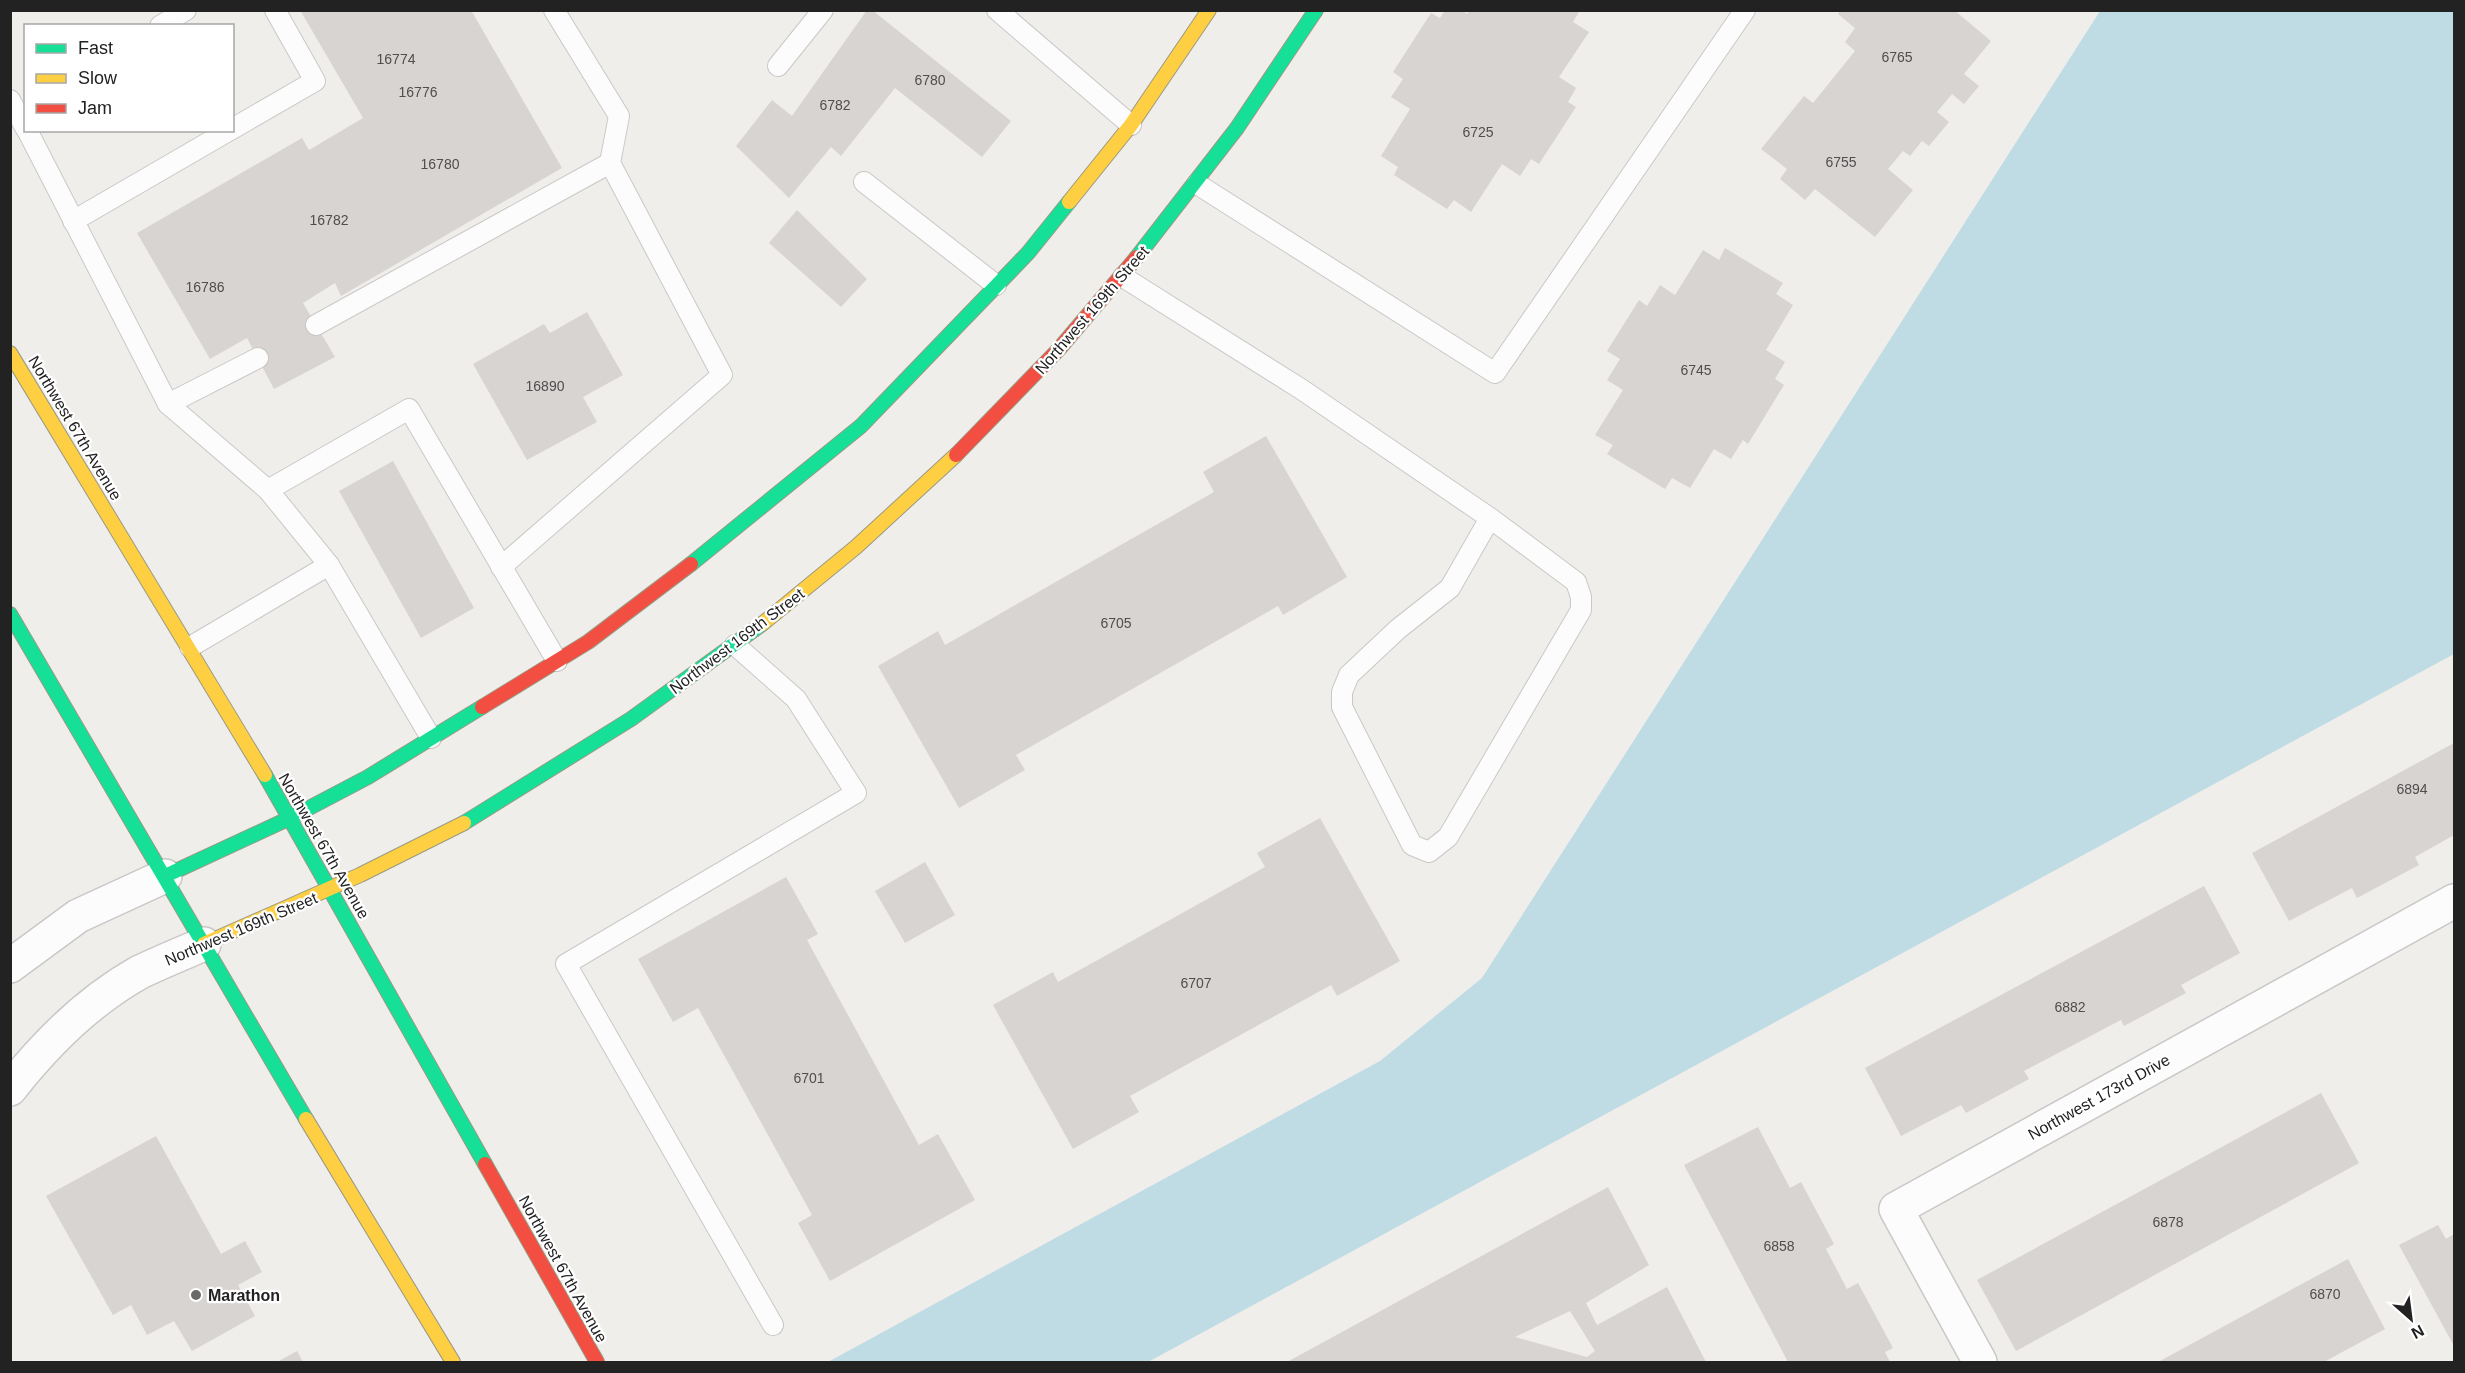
<svg xmlns="http://www.w3.org/2000/svg" width="2465" height="1373" viewBox="0 0 2465 1373" font-family="Helvetica,sans-serif">
  <style>
    .water { fill: #bfdbe3 }
    .building { fill: #d7d4d2; fill-rule: evenodd }
    .lines { fill: none; stroke-linecap: round; stroke-linejoin: round }
    .lane-casing { stroke: #c9c8c7; stroke-width: 22 }
    .street-casing { stroke: #c9c8c7; stroke-width: 36 }
    .fast-casing { stroke: #999a82; stroke-width: 16 }
    .slow-casing { stroke: #999a82; stroke-width: 16 }
    .jam-casing { stroke: #999a82; stroke-width: 16 }
    .lane { stroke: #fdfcfc; stroke-width: 20 }
    .street { stroke: #fdfcfc; stroke-width: 33 }
    .fast { stroke: #16e098; stroke-width: 14 }
    .slow { stroke: #ffcf43; stroke-width: 14 }
    .jam { stroke: #f24e42; stroke-width: 14 }
    .poi-dot { fill: #6a6968; stroke: #fff; stroke-width: 2 }
    .labels { text-anchor: middle; dominant-baseline: central; stroke-width: 4.5; stroke-linejoin: round; paint-order: stroke }
    .number-label { font-size: 14px; fill: #4f4e4e }
    .street-label { font-size: 16px; fill: #222; stroke: #fff }
    .poi-label { font-size: 16px; font-weight: bold; fill: #222; stroke: #fff; text-anchor: start }
  </style>
  <rect width="100%" height="100%" fill="#f0eeeb"/>
  <path class="water" d="M 2100,11 L 2454,11 L 2454,654 L 1148,1362 L 828,1362 L 1380,1061 L 1482,978 Z"/>
  <g class="building">
    <path d="M 300,10 L 471,10 L 562,168 L 341,296 L 335,283 L 303,303 L 335,357 L 274,389 L 247,338 L 210,359 L 137,233 L 302,138 L 309,150 L 363,118 Z"/>
    <path d="M 867,10 L 872,10 L 1011,121 L 982,157 L 895,88 L 841,156 L 831,147 L 789,198 L 736,146 L 772,100 L 792,116 Z"/>
    <path d="M 1445,10 L 1462,10 L 1467,14 L 1469,10 L 1578,10 L 1579,12 L 1573,22 L 1589,32 L 1559,77 L 1576,88 L 1568,102 L 1576,107 L 1539,164 L 1531,159 L 1520,176 L 1502,164 L 1471,212 L 1454,200 L 1447,209 L 1394,175 L 1398,167 L 1381,156 L 1410,109 L 1391,97 L 1403,79 L 1393,72 L 1431,13 L 1440,18 Z"/>
    <path d="M 1841,10 L 1954,10 L 1991,41 L 1964,74 L 1979,86 L 1964,104 L 1952,94 L 1937,112 L 1949,122 L 1929,146 L 1922,141 L 1910,156 L 1903,151 L 1888,169 L 1913,190 L 1875,237 L 1815,189 L 1805,200 L 1780,179 L 1787,169 L 1761,149 L 1804,96 L 1813,103 L 1855,51 L 1845,42 L 1855,28 L 1838,14 Z"/>
    <path d="M 797,210 L 867,279 L 841,307 L 769,243 Z"/>
    <path d="M 1725,248 L 1783,283 L 1776,294 L 1793,305 L 1766,350 L 1785,362 L 1775,379 L 1784,385 L 1748,444 L 1743,440 L 1731,459 L 1714,449 L 1690,488 L 1672,478 L 1665,489 L 1607,454 L 1613,445 L 1595,435 L 1623,390 L 1607,380 L 1620,359 L 1607,351 L 1639,300 L 1647,306 L 1660,285 L 1675,295 L 1703,250 L 1719,260 Z"/>
    <path d="M 587,312 L 623,375 L 583,397 L 597,422 L 527,460 L 473,364 L 544,324 L 550,333 Z"/>
    <path d="M 1266,436 L 1347,577 L 1283,615 L 1278,606 L 1016,755 L 1025,770 L 959,808 L 878,666 L 938,631 L 945,645 L 1214,492 L 1203,472 Z"/>
    <path d="M 393,461 L 474,608 L 421,638 L 339,491 Z"/>
    <path d="M 2454,743 L 2454,835 L 2415,857 L 2419,865 L 2357,898 L 2352,888 L 2289,921 L 2252,853 Z"/>
    <path d="M 1320,818 L 1400,961 L 1337,996 L 1331,985 L 1130,1096 L 1139,1112 L 1073,1149 L 993,1005 L 1053,972 L 1058,982 L 1265,867 L 1257,853 Z"/>
    <path d="M 925,862 L 955,915 L 905,943 L 875,891 Z"/>
    <path d="M 786,877 L 818,934 L 807,940 L 919,1145 L 938,1134 L 975,1200 L 830,1281 L 798,1223 L 812,1215 L 698,1008 L 673,1022 L 638,959 Z"/>
    <path d="M 2204,886 L 2240,953 L 2181,985 L 2186,993 L 2124,1026 L 2121,1020 L 2024,1071 L 2029,1079 L 1966,1113 L 1961,1105 L 1901,1136 L 1865,1068 Z"/>
    <path d="M 2321,1093 L 2359,1163 L 2016,1351 L 1977,1280 Z"/>
    <path d="M 1758,1127 L 1790,1188 L 1801,1182 L 1834,1244 L 1826,1249 L 1847,1289 L 1858,1283 L 1893,1348 L 1885,1352 L 1890,1362 L 1788,1362 L 1684,1165 Z"/>
    <path d="M 156,1136 L 221,1254 L 245,1241 L 262,1272 L 238,1285 L 255,1316 L 192,1351 L 174,1321 L 147,1335 L 131,1305 L 113,1315 L 46,1196 Z"/>
    <path d="M 1608,1187 L 1649,1265 L 1586,1303 L 1597,1325 L 1667,1287 L 1706,1362 L 1287,1362 ZM 1570,1311 L 1595,1351 L 1587,1357 L 1515,1337 Z"/>
    <path d="M 2438,1225 L 2446,1239 L 2454,1234 L 2454,1346 L 2399,1245 Z"/>
    <path d="M 2348,1259 L 2385,1329 L 2324,1362 L 2158,1362 Z"/>
    <path d="M 297,1351 L 303,1362 L 277,1362 Z"/>
  </g>
  <g class="lines">
    <defs>
      <g id="lane">
        <path d="M 997,10 L 1131,125"/>
        <path d="M 160,26 L 186,10"/>
        <path d="M 778,66 L 823,10"/>
        <path d="M 10,100 L 26,129"/>
        <path d="M 232,129 L 315,81 L 275,10"/>
        <path d="M 27,130 L 168,404 L 268,490"/>
        <path d="M 864,182 L 996,285"/>
        <path d="M 1197,184 L 1495,373 L 1745,10"/>
        <path d="M 73,221 L 230,130"/>
        <path d="M 1123,277 L 1301,389 L 1490,518 L 1576,582 L 1581,597 L 1581,610 L 1448,837 L 1429,852 L 1412,845 L 1342,707 L 1342,692 L 1349,675 L 1398,629 L 1450,588 L 1490,518"/>
        <path d="M 316,325 L 610,163"/>
        <path d="M 168,404 L 258,358"/>
        <path d="M 501,567 L 722,375 L 610,163 L 619,116 L 554,10"/>
        <path d="M 735,645 L 796,699 L 856,793 L 566,964 L 773,1325"/>
        <path d="M 190,647 L 329,565"/>
        <path d="M 431,738 L 329,565 L 268,490 L 409,409 L 557,661"/>
      </g>
      <g id="street">
        <path d="M 10,966 L 78,916 L 165,876"/>
        <path d="M 10,1089 C 46,1043 90,1000 140,972 C 161,962 183,953 204,944"/>
        <path d="M 1980,1362 L 1896,1209 L 2454,901"/>
      </g>
      <g id="fast">
        <path d="M 1137,257 L 1237,128 L 1316,10"/>
        <path d="M 691,564 L 861,426 L 1028,253 L 1069,202"/>
        <path d="M 10,614 L 306,1119"/>
        <path d="M 265,775 L 485,1164"/>
        <path d="M 464,823 L 631,719 L 762,624"/>
        <path d="M 165,876 L 290,818 L 368,777 L 482,707"/>
      </g>
      <g id="slow">
        <path d="M 1069,202 L 1131,125 L 1209,10"/>
        <path d="M 10,353 L 265,775"/>
        <path d="M 762,624 L 856,547 L 956,455"/>
        <path d="M 204,944 L 360,875 L 464,823"/>
        <path d="M 306,1119 L 453,1362"/>
      </g>
      <g id="jam">
        <path d="M 956,455 L 1059,349 L 1137,257"/>
        <path d="M 482,707 L 588,642 L 691,564"/>
        <path d="M 485,1164 L 597,1362"/>
      </g>
    </defs>
    <use href="#lane" class="lane-casing"/>
    <use href="#street" class="street-casing"/>
    <use href="#fast" class="fast-casing"/>
    <use href="#slow" class="slow-casing"/>
    <use href="#jam" class="jam-casing"/>
    <use href="#lane" class="lane"/>
    <use href="#street" class="street"/>
    <use href="#fast" class="fast"/>
    <use href="#slow" class="slow"/>
    <use href="#jam" class="jam"/>
  </g>
  <circle class="poi-dot" cx="196" cy="1295" r="6"/>
  <g class="labels">
    <g class="number-label">
      <text x="1897" y="57">6765</text>
      <text x="396" y="59">16774</text>
      <text x="930" y="80">6780</text>
      <text x="418" y="92">16776</text>
      <text x="835" y="105">6782</text>
      <text x="1478" y="132">6725</text>
      <text x="1841" y="162">6755</text>
      <text x="440" y="164">16780</text>
      <text x="329" y="220">16782</text>
      <text x="205" y="287">16786</text>
      <text x="1696" y="370">6745</text>
      <text x="545" y="386">16890</text>
      <text x="1116" y="623">6705</text>
      <text x="2412" y="789">6894</text>
      <text x="1196" y="983">6707</text>
      <text x="2070" y="1007">6882</text>
      <text x="809" y="1078">6701</text>
      <text x="2168" y="1222">6878</text>
      <text x="1779" y="1246">6858</text>
      <text x="2325" y="1294">6870</text>
    </g>
    <g class="street-label">
      <text transform="translate(1092 310) rotate(-49)">Northwest 169th Street</text>
      <text transform="translate(75 428) rotate(59)">Northwest 67th Avenue</text>
      <text transform="translate(737 641) rotate(-37)">Northwest 169th Street</text>
      <text transform="translate(324 846) rotate(60)">Northwest 67th Avenue</text>
      <text transform="translate(241 929) rotate(-23)">Northwest 169th Street</text>
      <text transform="translate(2099 1097) rotate(-29)">Northwest 173rd Drive</text>
      <text transform="translate(563 1269) rotate(61)">Northwest 67th Avenue</text>
    </g>
    <g class="poi-label">
      <text x="208" y="1295">Marathon</text>
    </g>
  </g>
  <rect width="2465" height="1373" fill="none" stroke="#222222" stroke-width="24"/>
  <rect x="24" y="24" width="210" height="108" fill="#ffffff" stroke="#a7a7a7" stroke-width="1.5"/>
  <rect x="36" y="44" width="30" height="9" fill="#16e098" stroke="#a7a7a7" stroke-width="1.5"/>
  <text x="78" y="54" font-size="18" fill="#222222">Fast</text>
  <rect x="36" y="74" width="30" height="9" fill="#ffcf43" stroke="#a7a7a7" stroke-width="1.5"/>
  <text x="78" y="84" font-size="18" fill="#222222">Slow</text>
  <rect x="36" y="104" width="30" height="9" fill="#f24e42" stroke="#a7a7a7" stroke-width="1.5"/>
  <text x="78" y="114" font-size="18" fill="#222222">Jam</text>
  <g transform="translate(2411 1319) rotate(152)" stroke="#ffffff" stroke-width="4.5" paint-order="stroke">
  <path d="M0-4.5L10 22L0 15L-10 22Z" fill="#222222"/>
  <text y="-9" font-size="16" font-weight="bold" text-anchor="middle" fill="#222222">N</text>
  </g>
</svg>
